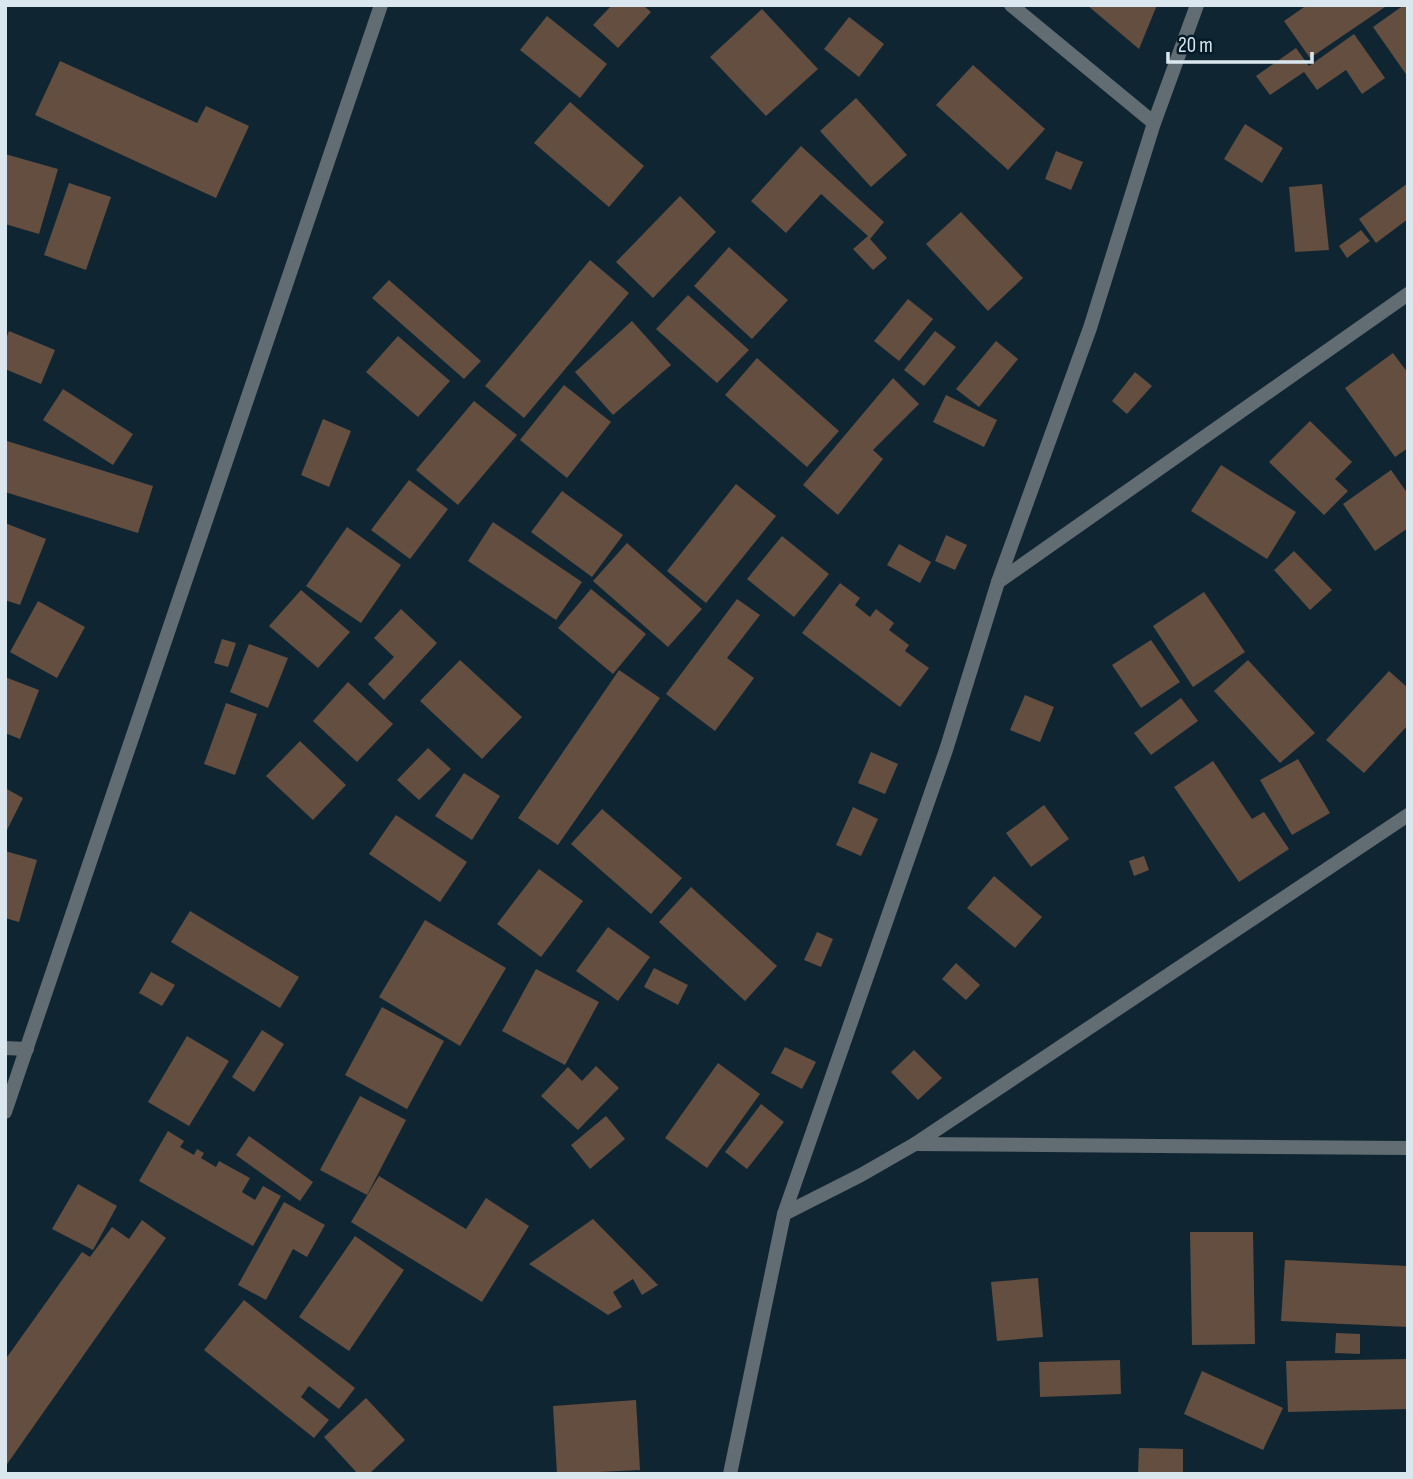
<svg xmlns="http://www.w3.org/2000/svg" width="1413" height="1479" viewBox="0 0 1413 1479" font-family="'Sofia Sans Condensed',sans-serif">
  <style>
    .building { fill: #634e40 }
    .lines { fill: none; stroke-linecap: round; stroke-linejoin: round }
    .street { stroke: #626c73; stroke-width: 14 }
  </style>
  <rect width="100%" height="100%" fill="#102532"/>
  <g class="building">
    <path d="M 612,5 L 643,5 L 651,12 L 618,48 L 593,25 Z"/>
    <path d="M 1087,5 L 1157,5 L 1139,49 Z"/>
    <path d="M 1307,5 L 1388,5 L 1310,58 L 1284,21 Z"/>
    <path d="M 1404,5 L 1408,5 L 1408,77 L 1373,27 Z"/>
    <path d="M 762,9 L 818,69 L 766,116 L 710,57 Z"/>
    <path d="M 547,16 L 607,64 L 580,98 L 520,50 Z"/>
    <path d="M 849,17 L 884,44 L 859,77 L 824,49 Z"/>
    <path d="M 1354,34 L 1385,78 L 1362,94 L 1346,70 L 1317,90 L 1304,72 L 1270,95 L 1256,76 L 1296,48 L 1309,66 Z"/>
    <path d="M 60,61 L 197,123 L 206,106 L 249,126 L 216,198 L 35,115 Z"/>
    <path d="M 973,65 L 1045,129 L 1008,170 L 936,105 Z"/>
    <path d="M 856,98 L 907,155 L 871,187 L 820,131 Z"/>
    <path d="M 570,102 L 644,166 L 609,207 L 534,143 Z"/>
    <path d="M 1245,124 L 1283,148 L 1262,183 L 1224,159 Z"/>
    <path d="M 801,146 L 884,222 L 870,239 L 887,258 L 873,270 L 853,249 L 868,236 L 821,194 L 786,233 L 751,201 Z"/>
    <path d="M 1056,151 L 1083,162 L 1071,190 L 1045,179 Z"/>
    <path d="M 5,154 L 58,169 L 39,234 L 5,224 Z"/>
    <path d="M 69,183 L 111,197 L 86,270 L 44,255 Z"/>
    <path d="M 1408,183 L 1408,219 L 1376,243 L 1359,219 Z"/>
    <path d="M 1322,184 L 1329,250 L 1295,252 L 1289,187 Z"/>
    <path d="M 680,196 L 716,232 L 653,298 L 616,262 Z"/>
    <path d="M 961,212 L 1023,278 L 988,311 L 926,244 Z"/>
    <path d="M 1361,230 L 1370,241 L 1347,258 L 1339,246 Z"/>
    <path d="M 729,247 L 788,300 L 752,339 L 694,286 Z"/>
    <path d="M 590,260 L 629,293 L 524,418 L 485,386 Z"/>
    <path d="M 389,280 L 481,361 L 464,379 L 372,298 Z"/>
    <path d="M 688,295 L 749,350 L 717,383 L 656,329 Z"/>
    <path d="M 908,299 L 933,319 L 899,361 L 874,341 Z"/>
    <path d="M 632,321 L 671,365 L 613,415 L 575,372 Z"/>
    <path d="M 9,331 L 55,350 L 41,384 L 5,369 L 5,341 Z"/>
    <path d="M 935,331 L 956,347 L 924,386 L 904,370 Z"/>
    <path d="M 398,336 L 450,381 L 418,417 L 366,372 Z"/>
    <path d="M 996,341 L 1018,359 L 979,407 L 956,389 Z"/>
    <path d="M 1393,353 L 1408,373 L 1408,448 L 1395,457 L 1345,388 Z"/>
    <path d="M 757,358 L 839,431 L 807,467 L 725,395 Z"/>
    <path d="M 1135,372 L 1152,386 L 1127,414 L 1112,401 Z"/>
    <path d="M 893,378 L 919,404 L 873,450 L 883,459 L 838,515 L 803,485 Z"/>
    <path d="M 564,385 L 611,422 L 567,478 L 520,440 Z"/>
    <path d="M 63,389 L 133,434 L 113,465 L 43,420 Z"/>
    <path d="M 946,395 L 997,420 L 984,447 L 933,422 Z"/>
    <path d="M 474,401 L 517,435 L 458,505 L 416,470 Z"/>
    <path d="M 323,419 L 351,431 L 329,487 L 301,475 Z"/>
    <path d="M 1310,421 L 1352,462 L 1335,479 L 1348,491 L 1324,515 L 1269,462 Z"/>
    <path d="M 7,441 L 153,486 L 138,533 L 5,492 L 5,446 Z"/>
    <path d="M 1221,465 L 1296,512 L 1267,559 L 1191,511 Z"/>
    <path d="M 1391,470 L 1408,494 L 1408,528 L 1375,551 L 1343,504 Z"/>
    <path d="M 409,480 L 448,509 L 410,559 L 371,530 Z"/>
    <path d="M 736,484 L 776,516 L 706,603 L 667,571 Z"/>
    <path d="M 562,491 L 623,535 L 592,577 L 531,532 Z"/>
    <path d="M 493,522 L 582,582 L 556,620 L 468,561 Z"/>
    <path d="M 5,523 L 46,539 L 20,605 L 5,600 Z"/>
    <path d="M 347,527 L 401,565 L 361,623 L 306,586 Z"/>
    <path d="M 946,535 L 967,545 L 955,570 L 935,561 Z"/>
    <path d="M 782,536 L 829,574 L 794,617 L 747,579 Z"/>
    <path d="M 627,543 L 702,609 L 668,647 L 593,581 Z"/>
    <path d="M 899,544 L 931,562 L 920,583 L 887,565 Z"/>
    <path d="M 1294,551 L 1332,590 L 1310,610 L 1274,570 Z"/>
    <path d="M 840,583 L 860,598 L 855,605 L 870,617 L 876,609 L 894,623 L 889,630 L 909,645 L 905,651 L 929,668 L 900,707 L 802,633 Z"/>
    <path d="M 591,589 L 646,634 L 613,674 L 558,628 Z"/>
    <path d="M 301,590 L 350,632 L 318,668 L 269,626 Z"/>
    <path d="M 1204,592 L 1245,652 L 1193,687 L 1153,626 Z"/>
    <path d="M 737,599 L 760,615 L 727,658 L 754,678 L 715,731 L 666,694 Z"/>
    <path d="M 38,601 L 85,627 L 57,678 L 10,652 Z"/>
    <path d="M 401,609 L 437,643 L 384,700 L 368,684 L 394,657 L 374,638 Z"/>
    <path d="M 222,639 L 236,643 L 228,667 L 214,663 Z"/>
    <path d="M 1151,640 L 1180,682 L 1141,708 L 1112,665 Z"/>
    <path d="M 249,644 L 288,658 L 268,708 L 230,692 Z"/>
    <path d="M 460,660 L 522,717 L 482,759 L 420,701 Z"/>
    <path d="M 1248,660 L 1315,733 L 1280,763 L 1214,691 Z"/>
    <path d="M 619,670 L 660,698 L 558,845 L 518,818 Z"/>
    <path d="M 1389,671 L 1408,688 L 1408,725 L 1364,773 L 1326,740 Z"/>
    <path d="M 5,677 L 39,690 L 20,739 L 5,733 Z"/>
    <path d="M 348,682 L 393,724 L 357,762 L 313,721 Z"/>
    <path d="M 1025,695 L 1054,707 L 1040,742 L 1010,730 Z"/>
    <path d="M 1181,698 L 1198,721 L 1151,755 L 1134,733 Z"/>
    <path d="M 226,703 L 257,714 L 235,775 L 204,764 Z"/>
    <path d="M 300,741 L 346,785 L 313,820 L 266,776 Z"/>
    <path d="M 428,748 L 451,769 L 419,800 L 397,780 Z"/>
    <path d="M 871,752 L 898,764 L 885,794 L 858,783 Z"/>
    <path d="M 1298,759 L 1330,813 L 1292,835 L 1260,780 Z"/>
    <path d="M 1213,761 L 1252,819 L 1264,812 L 1289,849 L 1239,882 L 1174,787 Z"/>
    <path d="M 464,773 L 500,796 L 472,840 L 435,816 Z"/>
    <path d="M 5,788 L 23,798 L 5,834 Z"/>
    <path d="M 1044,805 L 1069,839 L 1031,867 L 1006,833 Z"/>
    <path d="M 853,807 L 878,819 L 861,856 L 836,845 Z"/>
    <path d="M 602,809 L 682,878 L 651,914 L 571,844 Z"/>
    <path d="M 396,815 L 467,862 L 440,902 L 369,854 Z"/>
    <path d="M 5,851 L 37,860 L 19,922 L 5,918 Z"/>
    <path d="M 1144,856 L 1149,870 L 1134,876 L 1129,861 Z"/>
    <path d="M 539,869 L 583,901 L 541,957 L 497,924 Z"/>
    <path d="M 994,876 L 1042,917 L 1015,948 L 967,908 Z"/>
    <path d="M 691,887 L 777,966 L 745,1001 L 659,922 Z"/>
    <path d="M 190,911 L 299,977 L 280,1008 L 171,942 Z"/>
    <path d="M 425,920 L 506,968 L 460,1046 L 379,997 Z"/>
    <path d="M 608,927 L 650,957 L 618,1001 L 576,971 Z"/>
    <path d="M 817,932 L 833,939 L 821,967 L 804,960 Z"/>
    <path d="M 956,963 L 980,985 L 966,1000 L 942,979 Z"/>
    <path d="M 654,968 L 688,985 L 678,1005 L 644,987 Z"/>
    <path d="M 536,969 L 599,1002 L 565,1065 L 502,1031 Z"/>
    <path d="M 151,972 L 175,985 L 162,1006 L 139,993 Z"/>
    <path d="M 382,1007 L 444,1041 L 407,1109 L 345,1075 Z"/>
    <path d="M 262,1030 L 284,1044 L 254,1092 L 232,1077 Z"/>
    <path d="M 187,1036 L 229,1061 L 189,1126 L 148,1102 Z"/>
    <path d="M 785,1047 L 816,1062 L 802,1089 L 771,1073 Z"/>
    <path d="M 914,1050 L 942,1078 L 918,1100 L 891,1072 Z"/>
    <path d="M 718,1063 L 760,1094 L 707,1168 L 665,1138 Z"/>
    <path d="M 596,1066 L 619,1088 L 578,1130 L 541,1096 L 568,1067 L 582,1081 Z"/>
    <path d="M 360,1096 L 406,1120 L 367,1195 L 320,1170 Z"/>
    <path d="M 761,1104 L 784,1122 L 747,1169 L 725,1152 Z"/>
    <path d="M 606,1116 L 625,1139 L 590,1169 L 571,1145 Z"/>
    <path d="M 168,1131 L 184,1141 L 180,1147 L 194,1155 L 197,1149 L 204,1153 L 201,1158 L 216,1167 L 219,1161 L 250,1178 L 242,1192 L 255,1200 L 263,1186 L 281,1196 L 253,1246 L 139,1181 Z"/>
    <path d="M 249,1136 L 313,1182 L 300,1201 L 236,1155 Z"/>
    <path d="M 379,1176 L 466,1229 L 486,1198 L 529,1226 L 482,1302 L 351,1222 Z"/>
    <path d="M 78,1184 L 117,1206 L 93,1250 L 52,1229 Z"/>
    <path d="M 284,1202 L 325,1225 L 307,1257 L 293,1249 L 266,1300 L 238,1285 Z"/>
    <path d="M 593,1219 L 658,1285 L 642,1295 L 633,1279 L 613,1292 L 622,1307 L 608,1315 L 529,1264 Z"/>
    <path d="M 142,1220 L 166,1238 L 5,1467 L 5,1360 L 82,1252 L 90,1257 L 112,1227 L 129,1239 Z"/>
    <path d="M 1190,1232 L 1253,1232 L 1255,1344 L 1192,1345 Z"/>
    <path d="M 355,1236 L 404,1270 L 349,1351 L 299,1317 Z"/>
    <path d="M 1285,1260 L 1408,1266 L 1408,1327 L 1281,1321 Z"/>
    <path d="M 1038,1278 L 1043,1337 L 997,1341 L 991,1282 Z"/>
    <path d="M 244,1300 L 355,1388 L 339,1409 L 309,1386 L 301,1397 L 329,1420 L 314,1438 L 204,1350 Z"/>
    <path d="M 1336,1333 L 1360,1334 L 1360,1354 L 1335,1353 Z"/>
    <path d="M 1408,1359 L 1408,1409 L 1288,1412 L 1286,1361 Z"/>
    <path d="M 1120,1360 L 1121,1394 L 1040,1397 L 1039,1362 Z"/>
    <path d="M 1202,1371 L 1283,1408 L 1263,1450 L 1184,1414 Z"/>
    <path d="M 366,1398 L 405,1440 L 369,1474 L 358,1474 L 324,1437 Z"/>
    <path d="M 636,1400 L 640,1470 L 557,1474 L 553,1406 Z"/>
    <path d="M 1139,1448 L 1183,1449 L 1183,1474 L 1138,1474 Z"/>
  </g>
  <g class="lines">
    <g class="street">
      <path d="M 1011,5 L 1154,123"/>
      <path d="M 998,582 L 1408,294"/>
      <path d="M 5,1048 L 27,1049"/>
      <path d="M 5,1112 L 381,5"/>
      <path d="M 915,1144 L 1408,1148"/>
      <path d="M 784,1214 L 861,1175 L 915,1144 L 1408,815"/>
      <path d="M 730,1474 L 784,1214 L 946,750 L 998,582 L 1090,328 L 1154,123 L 1197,5"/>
    </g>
  </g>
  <rect width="1413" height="1479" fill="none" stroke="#dae7ef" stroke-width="14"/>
  <path d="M1168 52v10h144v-10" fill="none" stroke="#dae7ef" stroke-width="3.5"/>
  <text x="1178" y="52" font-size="21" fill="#dae7ef" stroke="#061b28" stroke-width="5" paint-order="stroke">20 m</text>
</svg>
